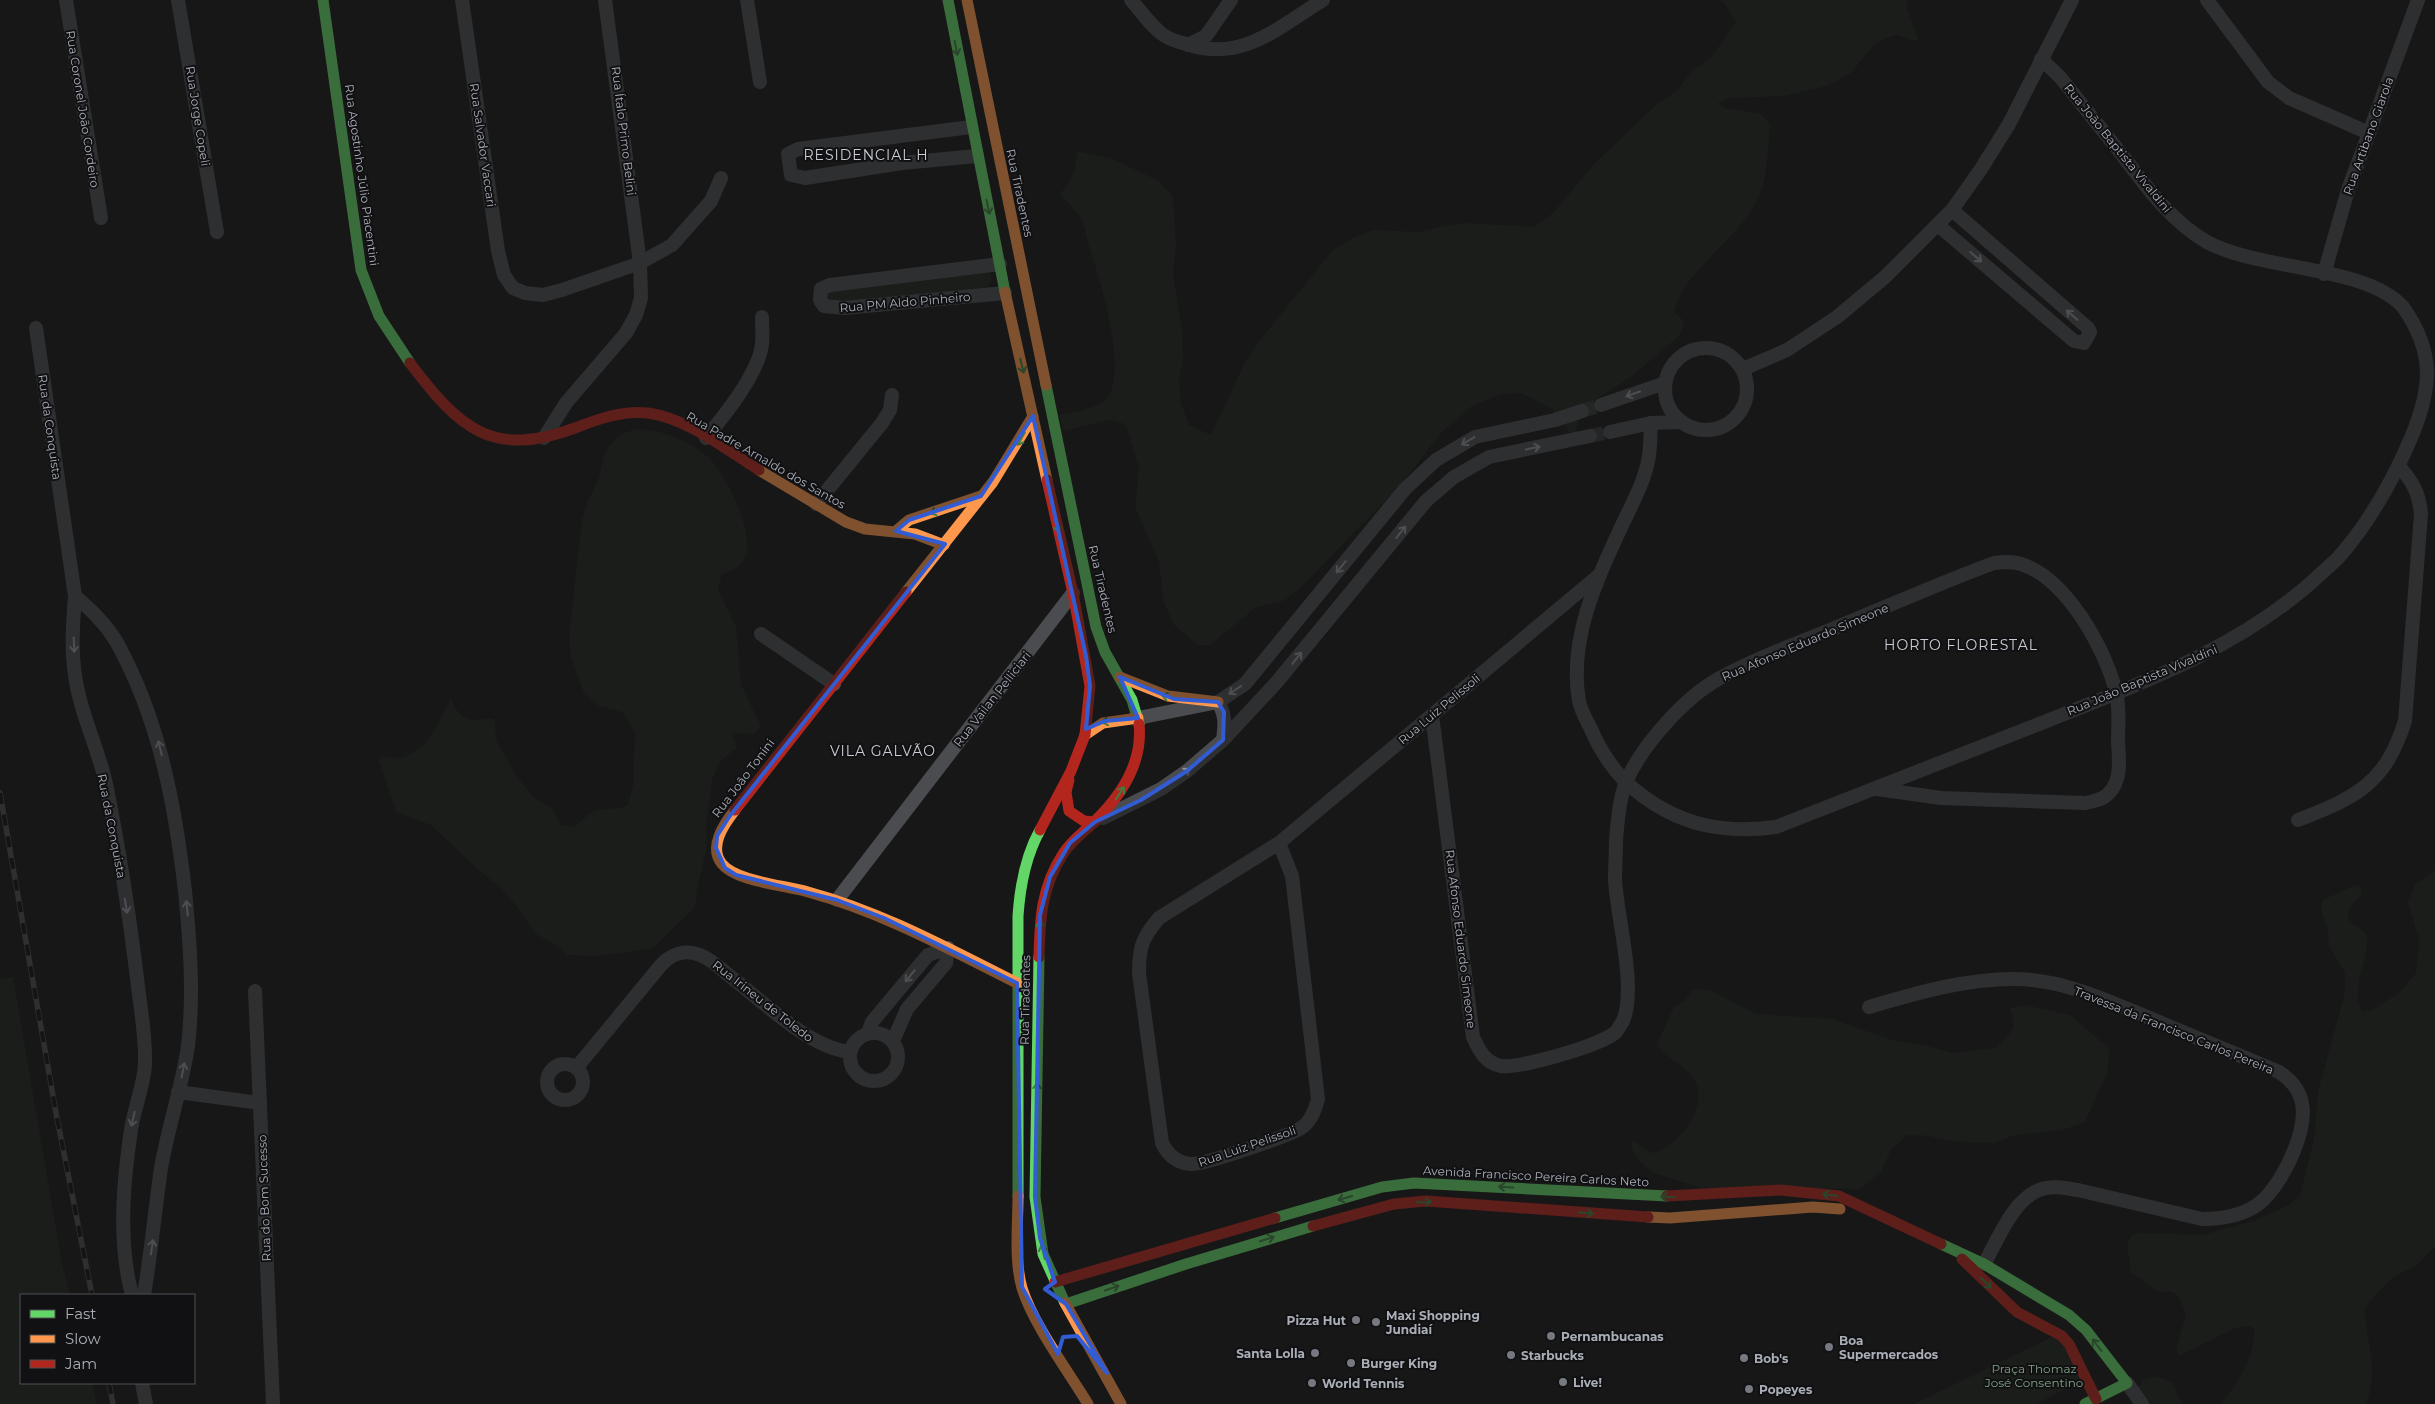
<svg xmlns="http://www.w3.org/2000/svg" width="2435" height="1404" viewBox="0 0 2435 1404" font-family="Montserrat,sans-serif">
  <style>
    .green { fill: #1d241e }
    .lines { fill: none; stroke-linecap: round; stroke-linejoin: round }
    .street-tunnel { stroke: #343537; stroke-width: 14; stroke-dasharray: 14 7; stroke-linecap: butt }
    .street { stroke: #4b4c50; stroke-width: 14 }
    .fast { stroke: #63d668; stroke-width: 11 }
    .slow { stroke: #ff974d; stroke-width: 11 }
    .jam { stroke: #b3261e; stroke-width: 11 }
    .rail-casing { stroke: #4c4c4e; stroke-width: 5.5 }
    .rail { stroke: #111113; stroke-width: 4; stroke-dasharray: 11; stroke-linecap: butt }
    .oneway { stroke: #3e7d42 }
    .oneway2 { stroke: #8d9198 }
    .marked { fill: none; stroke: #325cd3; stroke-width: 4; stroke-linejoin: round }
    .poi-dot { fill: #76797f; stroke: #111113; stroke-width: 2 }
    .labels { text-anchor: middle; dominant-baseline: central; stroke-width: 4; stroke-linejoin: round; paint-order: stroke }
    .street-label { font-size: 12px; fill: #a9aeb7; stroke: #111113 }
    .poi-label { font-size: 12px; font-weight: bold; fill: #a9aeb7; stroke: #111113; text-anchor: start }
    .park-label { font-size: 12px; fill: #81a182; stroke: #111113 }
    .neighbourhood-label { font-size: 14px; letter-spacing: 1px; fill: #cacdd4; stroke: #111113 }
  </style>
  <rect width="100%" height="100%" fill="#171717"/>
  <g class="green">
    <path d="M 1715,0 L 1908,0 L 1906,5 L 1918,40 L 1913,41 L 1897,35 L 1884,39 L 1873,46 L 1851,73 L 1827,86 L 1784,96 L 1730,98 L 1718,103 L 1725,108 L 1761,114 L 1770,124 C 1768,150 1768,180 1756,203 C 1737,239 1681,275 1674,312 L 1681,318 L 1684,325 L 1679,336 L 1631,377 L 1587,405 L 1580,415 L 1575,434 L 1569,432 L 1552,409 L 1521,393 L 1501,394 L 1472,406 L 1442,432 L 1398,488 L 1298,590 L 1283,601 L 1255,608 L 1210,645 L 1198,645 L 1174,625 L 1164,603 L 1159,562 L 1135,507 L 1139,468 L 1127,428 L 1122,423 L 1109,420 L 1063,431 L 1060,415 C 1074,412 1092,410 1104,401 C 1131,379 1100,279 1090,250 C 1087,240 1085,226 1080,217 C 1074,209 1067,201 1060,194 C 1072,180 1076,169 1077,151 L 1113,159 L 1157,180 L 1173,196 L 1176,247 L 1173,273 L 1182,331 L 1183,359 L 1179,379 L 1181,403 L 1189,425 L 1211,435 L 1244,364 L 1260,340 L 1332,251 L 1352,238 L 1374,230 L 1418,232 L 1443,226 L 1467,223 L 1534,227 L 1553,213 L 1594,164 L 1658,103 L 1678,90 L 1690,73 L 1712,56 L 1736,22 L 1723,2 Z"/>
    <path d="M 985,271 L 990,273 L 992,281 L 987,287 L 838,303 L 829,302 L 825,297 L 829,291 Z"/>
    <path d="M 636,429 C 662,430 687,439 707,456 C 725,471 764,546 739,566 C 735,570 727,572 722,574 L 718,589 L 736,627 L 741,685 L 761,726 L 754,734 L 732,733 L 737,748 L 720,761 L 712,780 L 706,824 L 707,845 L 697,890 L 695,907 L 653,948 L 600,956 L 567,955 L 556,945 L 536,934 L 515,904 L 498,885 L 482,873 L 431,825 L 396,812 L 379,761 L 382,757 L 404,758 L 424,745 L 436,728 L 451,699 C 455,709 462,720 474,720 C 482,721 487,717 495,720 L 496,740 L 517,777 L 533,796 L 552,809 L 561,825 L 573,827 L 595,810 L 621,808 L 628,805 L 633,787 L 635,732 L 622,712 L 599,706 L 584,693 L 571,658 L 569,637 L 582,520 L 588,500 L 598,481 L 603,458 L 609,446 L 621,434 Z"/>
    <path d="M 2435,871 L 2435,1246 L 2416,1266 L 2393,1277 L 2377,1293 L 2364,1309 C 2367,1342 2379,1372 2366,1404 L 2220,1404 C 2238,1384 2255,1357 2254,1329 L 2249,1326 L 2235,1328 L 2179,1356 L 2176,1349 L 2186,1314 C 2179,1297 2180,1289 2158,1292 L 2131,1272 L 2127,1245 L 2131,1236 L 2138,1233 L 2203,1235 L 2253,1221 L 2289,1205 L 2300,1195 L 2314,1139 L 2318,1092 L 2345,992 L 2345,973 L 2329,946 L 2327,925 L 2321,911 L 2323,900 L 2355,885 L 2361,886 L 2362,894 C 2329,928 2365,920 2367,939 C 2369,960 2349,989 2362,1011 L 2373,1010 L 2400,992 L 2416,973 L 2420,942 L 2408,903 L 2415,884 Z"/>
    <path d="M 13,977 L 62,1264 L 70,1295 L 21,1295 L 21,1383 L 92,1383 L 97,1404 L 0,1404 L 0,979 Z"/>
    <path d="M 1694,989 L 1710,990 L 1756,1014 L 1832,1019 L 1895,1041 L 1924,1045 L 1953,1053 L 1996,1048 C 2011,1032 2018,1031 2010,1008 L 2025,1005 L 2070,1015 L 2110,1049 L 2107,1073 L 2085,1122 L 2063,1130 L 2015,1135 L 1994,1143 L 1949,1141 L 1929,1136 L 1907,1135 L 1891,1150 L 1881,1172 L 1860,1189 L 1701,1188 L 1654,1173 L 1641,1163 L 1632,1149 L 1631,1143 L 1635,1141 C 1639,1144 1645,1151 1650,1152 C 1656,1154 1660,1151 1665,1148 C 1684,1136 1708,1105 1695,1081 C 1686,1064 1666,1060 1657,1044 L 1674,1007 L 1683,1002 Z"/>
    <path d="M 2058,1334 L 2089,1377 L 2036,1404 L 1914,1404 Z"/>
    <path d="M 2155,1376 L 2172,1382 L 2182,1404 L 2146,1404 L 2138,1388 L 2143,1380 Z"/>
  </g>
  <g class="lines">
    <g class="street-tunnel">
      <path d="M 1582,411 L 1601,405"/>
      <path d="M 1590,436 L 1610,432"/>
    </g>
    <g class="street">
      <path d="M 66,0 L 101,218"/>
      <path d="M 178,0 L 217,232"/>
      <path d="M 462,0 L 498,251 L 504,275 L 513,288 L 525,293 L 543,295 L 562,290 L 640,263 L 672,245 L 711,201 L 721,178"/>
      <path d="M 747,0 L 760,82"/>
      <path d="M 1131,0 C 1141,11 1150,25 1162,34 C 1171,41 1180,42 1190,45 C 1243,62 1280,26 1323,0"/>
      <path d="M 2207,0 L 2268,82 L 2289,98 L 2369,133"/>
      <path d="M 1188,45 L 1206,36 L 1231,0"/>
      <path d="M 971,127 L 798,149 L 788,154 L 791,175 L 805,178 L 902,163 L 977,156"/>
      <path d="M 1939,226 L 2074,341 L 2084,343 L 2090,332 L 2088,328 L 1952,210"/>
      <path d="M 1000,264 L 830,285 L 821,289 L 820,300 L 824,306 L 844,308 L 1005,293"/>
      <path d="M 2324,274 L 2348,190 L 2418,0"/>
      <path d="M 36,328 L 75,596 C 73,622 71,650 75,675 C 80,713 98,747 106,784 C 119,848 129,913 137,978 C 140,1006 146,1036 145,1064 C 144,1086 134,1108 131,1130 C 123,1184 118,1242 132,1295"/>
      <circle cx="1706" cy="389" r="41"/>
      <path d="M 1743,369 L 1787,350 L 1837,317 L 1885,277 L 1952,210 L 1981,169 L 2009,124 L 2072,0"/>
      <path d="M 1601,405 L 1665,383"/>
      <path d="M 1651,423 C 1650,436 1651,449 1648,461 C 1644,482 1633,502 1624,521 C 1598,577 1568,638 1579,701 C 1581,711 1587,721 1591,729 C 1600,751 1616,775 1635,790 C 1678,825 1722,834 1776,827 C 1862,794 1948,760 2034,726 C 2133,686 2232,653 2313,581 C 2321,573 2330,566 2338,558 C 2369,523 2393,480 2411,438 C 2432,388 2435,352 2403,307 C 2365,265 2260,271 2207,242 C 2172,222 2147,188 2123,156 C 2102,130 2081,103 2060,77 L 2041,59"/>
      <path d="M 1610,432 L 1651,423 L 1682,422"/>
      <path d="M 544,438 L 566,403 L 626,333 L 636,315 L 641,298 L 640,263 L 605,0"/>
      <path d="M 706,438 C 724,416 759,373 762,344 C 763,335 762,326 762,317"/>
      <path d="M 816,504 L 882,423 L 890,410 L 892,395"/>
      <path d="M 75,596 C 91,610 105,623 116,641 C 159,718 175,804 185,891 C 190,942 194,994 188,1046 C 182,1087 168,1127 161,1168 C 155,1210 151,1253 144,1295"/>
      <path d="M 761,634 L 834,684"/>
      <path d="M 1218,702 C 1226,715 1225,725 1223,740"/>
      <path d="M 1432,715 L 1473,1037 C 1479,1050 1485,1063 1501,1066 C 1519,1069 1602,1045 1616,1032 C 1618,1029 1621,1024 1623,1021 C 1637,988 1617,917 1615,880 C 1615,867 1616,854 1616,841 C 1617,826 1620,796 1626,782 C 1642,745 1685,697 1720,678 C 1756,658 1796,644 1835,628 C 1888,606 1940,583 1994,563 C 2003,562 2012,561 2021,564 C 2066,578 2105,648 2116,692 C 2120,707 2118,726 2118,742 C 2119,758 2122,780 2109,793 C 2103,800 2094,801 2085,803 L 1941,798 L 1877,789"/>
      <path d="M 1138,718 L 1218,702 L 1245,684 L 1405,489 L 1436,460 L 1475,437 L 1555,420 L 1582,411"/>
      <path d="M 1103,818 L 1161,789 L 1187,771 L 1223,740 L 1276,683 L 1426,501 L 1454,477 L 1489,457 L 1590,436"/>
      <path d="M 2298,820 C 2357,797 2385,784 2405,721 L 2421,514 C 2419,493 2413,482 2399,466"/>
      <path d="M 1279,843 L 1292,876 L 1318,1099 C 1315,1110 1311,1122 1301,1128 C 1288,1136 1204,1165 1191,1164 C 1177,1163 1168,1155 1162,1143 L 1139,973 C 1139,947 1142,938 1159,918 L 1279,843 L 1598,576"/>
      <path d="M 837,900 L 1073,593"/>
      <path d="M 255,991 L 273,1404"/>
      <path d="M 1869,1007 C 1917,993 1964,979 2014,979 C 2063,979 2108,1001 2152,1019 C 2194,1037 2237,1054 2279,1072 C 2288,1078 2295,1084 2299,1094 C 2313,1123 2284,1181 2262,1201 C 2245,1216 2223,1219 2202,1219 L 2078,1190 C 2065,1188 2052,1185 2039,1190 C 2012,1201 1998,1240 1984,1264"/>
      <path d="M 868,1033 L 872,1022 L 928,955 L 948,948 L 946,963 L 907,1009 L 893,1041"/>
      <circle cx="874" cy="1057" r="24"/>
      <circle cx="565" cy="1082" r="18"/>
      <path d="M 577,1067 L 661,965 C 671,954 685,949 700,955 C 711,959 721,969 731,977 C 765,1003 808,1047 850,1052"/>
      <path d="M 178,1092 L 260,1103"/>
      <path d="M 142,1383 L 146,1404"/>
      <path d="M 2127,1383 L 2142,1404"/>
    </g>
    <g class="fast">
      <path d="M 323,0 L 361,270 L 379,316 L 410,363"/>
      <path d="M 948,0 L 1005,292"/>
      <path d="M 1046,385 L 1096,627 L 1105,652 L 1132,700 L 1139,724"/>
      <path d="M 1039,957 L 1035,1197 L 1043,1254 L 1065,1303"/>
      <path d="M 1018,1196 L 1018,916 C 1020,886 1025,857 1040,830"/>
      <path d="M 1275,1218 L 1382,1187 L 1414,1183 L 1667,1196"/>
      <path d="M 1941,1244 L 1984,1264 L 2069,1315 L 2086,1330 L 2127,1383 L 2085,1404"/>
      <path d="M 1066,1304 L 1186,1264 L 1313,1226"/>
    </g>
    <g class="slow">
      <path d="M 967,0 L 1046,385"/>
      <path d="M 1005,292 L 1047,480"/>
      <path d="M 759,470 L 846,522 L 865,529 L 915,534 L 944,545"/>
      <path d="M 896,531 L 909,520 L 981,496"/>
      <path d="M 906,592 L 993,482 L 1033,416"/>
      <path d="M 1120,677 L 1168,696 L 1218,702"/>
      <path d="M 1085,735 L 1103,723 L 1138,718"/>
      <path d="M 735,810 C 724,824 708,847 722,864 C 737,882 785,885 808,892 C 882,912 949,949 1017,983"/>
      <path d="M 1018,1196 C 1018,1225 1014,1260 1022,1288 C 1033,1324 1068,1371 1088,1404"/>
      <path d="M 1648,1217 L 1670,1218 L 1813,1207 L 1840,1209"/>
      <path d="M 1065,1303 L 1121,1404"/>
    </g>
    <g class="jam">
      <path d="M 410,363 C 459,428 492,459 575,428 C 598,419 623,410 648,413 C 689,419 725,449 759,470"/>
      <path d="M 1069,780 L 1066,792 L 1069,811 L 1084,821 L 1095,822"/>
      <path d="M 735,810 L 906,592"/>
      <path d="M 1040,830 L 1071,771 L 1085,735 L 1090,686 L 1073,593 L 1047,480"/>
      <path d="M 1039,957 C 1040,919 1041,888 1063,854 C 1071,841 1083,833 1094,822 C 1121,796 1143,762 1139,724"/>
      <path d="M 1667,1196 L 1780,1190 L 1839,1196 L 1941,1244"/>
      <path d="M 1313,1226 L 1394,1204 L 1426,1201 L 1648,1217"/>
      <path d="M 1962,1259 L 2017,1312 L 2062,1336 L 2069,1344 L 2096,1399"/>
      <path d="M 1055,1282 L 1275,1218"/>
    </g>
    <defs>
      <g id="rail">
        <path d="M 0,793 L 56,1113 L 92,1295"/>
        <path d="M 109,1383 L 113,1404"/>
      </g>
    </defs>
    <use href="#rail" class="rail-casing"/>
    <use href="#rail" class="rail"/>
  </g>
  <defs><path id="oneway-shaft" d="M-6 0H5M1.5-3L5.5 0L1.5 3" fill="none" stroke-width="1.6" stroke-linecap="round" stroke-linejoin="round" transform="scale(1.25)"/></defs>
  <g class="oneway">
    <use href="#oneway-shaft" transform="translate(956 48) rotate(79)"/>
    <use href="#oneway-shaft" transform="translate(988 207) rotate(78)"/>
    <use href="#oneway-shaft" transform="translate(1022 366) rotate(77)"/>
    <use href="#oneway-shaft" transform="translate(1021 439) rotate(120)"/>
    <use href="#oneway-shaft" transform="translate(937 511) rotate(161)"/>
    <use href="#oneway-shaft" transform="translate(1057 525) rotate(77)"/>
    <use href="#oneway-shaft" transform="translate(1169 697) rotate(-167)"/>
    <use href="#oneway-shaft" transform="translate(1109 721) rotate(168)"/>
    <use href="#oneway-shaft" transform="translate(1120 793) rotate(-57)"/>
    <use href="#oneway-shaft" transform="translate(1040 928) rotate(-89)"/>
    <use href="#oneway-shaft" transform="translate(1037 1090) rotate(-89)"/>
    <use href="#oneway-shaft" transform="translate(1506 1187) rotate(-177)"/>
    <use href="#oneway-shaft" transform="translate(1830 1195) rotate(-172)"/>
    <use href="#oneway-shaft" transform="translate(1668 1197) rotate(-176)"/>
    <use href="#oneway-shaft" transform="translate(1345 1198) rotate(164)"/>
    <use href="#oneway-shaft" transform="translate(1424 1202) rotate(-1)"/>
    <use href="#oneway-shaft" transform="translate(1586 1213) rotate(6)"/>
    <use href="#oneway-shaft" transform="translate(1267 1239) rotate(-17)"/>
    <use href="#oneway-shaft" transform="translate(1043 1252) rotate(-104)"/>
    <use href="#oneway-shaft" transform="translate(1986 1283) rotate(44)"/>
    <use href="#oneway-shaft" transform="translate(1112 1288) rotate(-19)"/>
    <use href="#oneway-shaft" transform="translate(2097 1345) rotate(-127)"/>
  </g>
  <g class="oneway2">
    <use href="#oneway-shaft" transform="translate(1976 257) rotate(41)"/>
    <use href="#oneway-shaft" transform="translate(2072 315) rotate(-139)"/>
    <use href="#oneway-shaft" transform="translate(1633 394) rotate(161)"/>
    <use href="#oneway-shaft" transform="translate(1468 441) rotate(149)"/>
    <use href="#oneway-shaft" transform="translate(1533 448) rotate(-12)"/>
    <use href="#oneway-shaft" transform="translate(1401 532) rotate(-51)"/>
    <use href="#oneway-shaft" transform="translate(1341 567) rotate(129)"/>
    <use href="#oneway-shaft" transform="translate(74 645) rotate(88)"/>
    <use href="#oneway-shaft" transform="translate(1297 658) rotate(-51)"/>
    <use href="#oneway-shaft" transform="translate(1235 690) rotate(146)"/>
    <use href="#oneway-shaft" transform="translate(160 748) rotate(-104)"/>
    <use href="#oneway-shaft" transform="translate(1184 773) rotate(-36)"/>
    <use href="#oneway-shaft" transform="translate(126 906) rotate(80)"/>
    <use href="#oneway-shaft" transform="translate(187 908) rotate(-96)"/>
    <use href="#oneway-shaft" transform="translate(910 976) rotate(130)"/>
    <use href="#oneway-shaft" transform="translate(183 1070) rotate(-79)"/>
    <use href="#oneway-shaft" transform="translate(133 1119) rotate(103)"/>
    <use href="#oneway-shaft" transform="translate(152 1247) rotate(-81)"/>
  </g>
  <path d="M0 0H2435V1404H0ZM 1033,416 L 1086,656 L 1090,686 L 1086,729 L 1105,721 L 1138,718 L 1120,677 L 1174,699 L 1218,702 L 1224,712 L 1223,740 L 1187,771 L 1141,800 L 1095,822 L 1070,843 L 1050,877 L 1040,915 L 1035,1197 L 1040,1238 L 1055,1282 L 1045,1289 L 1066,1304 L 1107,1373 L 1077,1336 L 1063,1337 L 1058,1354 L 1022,1287 L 1017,983 L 884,918 L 837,900 L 736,875 L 725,868 L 716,848 L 717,836 L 729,817 L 945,544 L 896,531 L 909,520 L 981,496 Z" fill="#171717" fill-opacity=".55" fill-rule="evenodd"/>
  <path class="marked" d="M 1033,416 L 1086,656 L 1090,686 L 1086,729 L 1105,721 L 1138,718 L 1120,677 L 1174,699 L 1218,702 L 1224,712 L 1223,740 L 1187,771 L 1141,800 L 1095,822 L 1070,843 L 1050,877 L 1040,915 L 1035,1197 L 1040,1238 L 1055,1282 L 1045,1289 L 1066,1304 L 1107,1373 L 1077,1336 L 1063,1337 L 1058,1354 L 1022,1287 L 1017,983 L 884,918 L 837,900 L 736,875 L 725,868 L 716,848 L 717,836 L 729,817 L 945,544 L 896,531 L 909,520 L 981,496 Z"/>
  <g class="poi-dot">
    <circle cx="1356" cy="1320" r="5"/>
    <circle cx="1376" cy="1322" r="5"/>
    <circle cx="1551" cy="1336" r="5"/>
    <circle cx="1829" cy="1347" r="5"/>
    <circle cx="1315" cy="1353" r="5"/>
    <circle cx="1511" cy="1355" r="5"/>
    <circle cx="1744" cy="1358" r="5"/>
    <circle cx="1351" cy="1363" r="5"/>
    <circle cx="1563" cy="1382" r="5"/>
    <circle cx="1312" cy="1383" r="5"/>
    <circle cx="1749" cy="1389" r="5"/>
  </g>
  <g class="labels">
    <g class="street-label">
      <text transform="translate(83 109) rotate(81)">Rua Coronel João Cordeiro</text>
      <text transform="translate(198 116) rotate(81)">Rua Jorge Copeli</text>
      <text transform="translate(624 131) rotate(83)">Rua Ítalo Primo Belini</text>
      <text transform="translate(2368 136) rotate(-70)">Rua Artibano Giarola</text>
      <text transform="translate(483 145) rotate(82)">Rua Salvador Vaccari</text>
      <text transform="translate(2118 148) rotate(51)">Rua João Baptista Vivaldini</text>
      <text transform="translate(362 175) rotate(82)">Rua Agostinho Júlio Piacentini</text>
      <text transform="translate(1020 193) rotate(78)">Rua Tiradentes</text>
      <text transform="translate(905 302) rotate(-5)">Rua PM Aldo Pinheiro</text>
      <text transform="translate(50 427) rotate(82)">Rua da Conquista</text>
      <text transform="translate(766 460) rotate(30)">Rua Padre Arnaldo dos Santos</text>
      <text transform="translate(1103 589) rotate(77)">Rua Tiradentes</text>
      <text transform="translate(1805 642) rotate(-23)">Rua Afonso Eduardo Simeone</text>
      <text transform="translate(2142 680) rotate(-23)">Rua João Baptista Vivaldini</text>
      <text transform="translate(992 699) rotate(-52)">Rua Vailan Pelliciari</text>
      <text transform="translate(1439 709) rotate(-40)">Rua Luiz Pelissoli</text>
      <text transform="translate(743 778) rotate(-53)">Rua João Tonini</text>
      <text transform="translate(112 826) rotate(79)">Rua da Conquista</text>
      <text transform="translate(1461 939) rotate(83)">Rua Afonso Eduardo Simeone</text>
      <text transform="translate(1025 1000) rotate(-89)">Rua Tiradentes</text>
      <text transform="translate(763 1001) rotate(38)">Rua Irineu de Toledo</text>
      <text transform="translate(2174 1030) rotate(22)">Travessa da Francisco Carlos Pereira</text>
      <text transform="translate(1247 1146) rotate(-19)">Rua Luiz Pelissoli</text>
      <text transform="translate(1536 1176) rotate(3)">Avenida Francisco Pereira Carlos Neto</text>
      <text transform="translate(264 1198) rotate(-92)">Rua do Bom Sucesso</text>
    </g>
    <g class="poi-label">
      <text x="1386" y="1315">Maxi Shopping<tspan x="1386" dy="14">Jundiaí</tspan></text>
      <text x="1346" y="1320" text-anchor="end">Pizza Hut</text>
      <text x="1561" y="1336">Pernambucanas</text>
      <text x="1839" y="1340">Boa<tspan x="1839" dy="14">Supermercados</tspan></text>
      <text x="1305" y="1353" text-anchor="end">Santa Lolla</text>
      <text x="1521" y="1355">Starbucks</text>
      <text x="1754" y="1358">Bob's</text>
      <text x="1361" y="1363">Burger King</text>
      <text x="1573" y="1382">Live!</text>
      <text x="1322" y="1383">World Tennis</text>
      <text x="1759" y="1389">Popeyes</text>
    </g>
    <g class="park-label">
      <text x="2034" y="1368">Praça Thomaz<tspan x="2034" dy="14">José Consentino</tspan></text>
    </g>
    <g class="neighbourhood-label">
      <text x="866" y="155">RESIDENCIAL H</text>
      <text x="1961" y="645">HORTO FLORESTAL</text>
      <text x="883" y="751">VILA GALVÃO</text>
    </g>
  </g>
  <rect x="20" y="1294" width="175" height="90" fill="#111113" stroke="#4e5055"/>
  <rect x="30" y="1310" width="25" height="8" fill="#63d668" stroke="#4e5055"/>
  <text x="65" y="1319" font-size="15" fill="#a9aeb7">Fast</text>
  <rect x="30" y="1335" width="25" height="8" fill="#ff974d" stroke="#4e5055"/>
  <text x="65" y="1344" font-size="15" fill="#a9aeb7">Slow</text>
  <rect x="30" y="1360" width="25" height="8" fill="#b3261e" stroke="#4e5055"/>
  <text x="65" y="1369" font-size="15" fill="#a9aeb7">Jam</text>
</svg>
